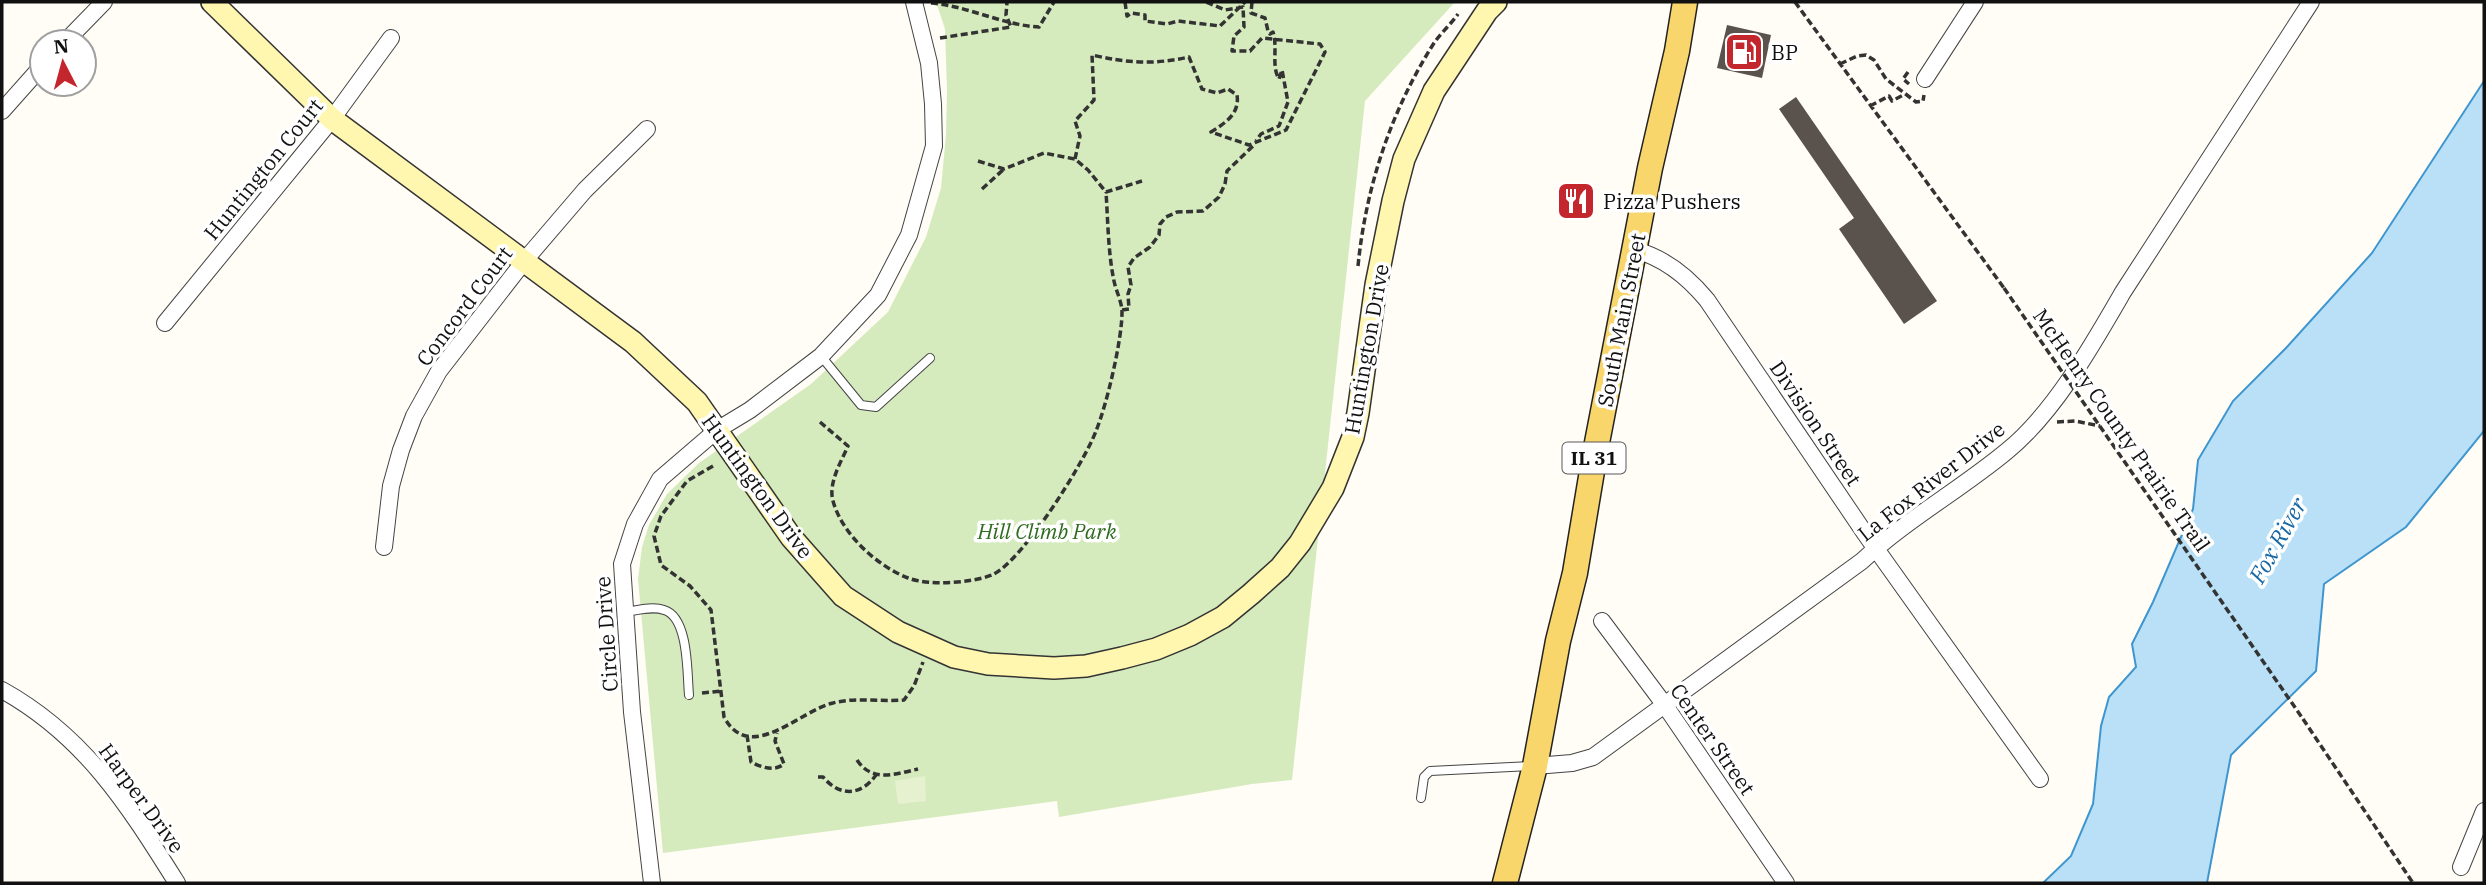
<svg xmlns="http://www.w3.org/2000/svg" width="2486" height="885" font-family="'IBM Plex Serif',serif">
<style>
.green{fill:#d5ebbd}
.pitch{fill:#e6f2cf}
.water{fill:#b9e0f7;stroke:#3f96cf;stroke-width:2}
.building{fill:#5a524d}
.lines{fill:none;stroke-linecap:round;stroke-linejoin:round}
.lane-casing{stroke:#444;stroke-width:10}
.street-casing{stroke:#444;stroke-width:18}
.secondary-casing{stroke:#333;stroke-width:24}
.primary-casing{stroke:#222;stroke-width:27}
.path{stroke:#333;stroke-width:3.5;stroke-dasharray:7 3.5;stroke-linecap:butt}
.lane{stroke:#fff;stroke-width:8}
.street{stroke:#fff;stroke-width:16}
.secondary{stroke:#fff6b0;stroke-width:21}
.primary{stroke:#f9d66b;stroke-width:24}
.path-bridge{stroke:#333;stroke-width:3.5;stroke-dasharray:7 3.5;stroke-linecap:butt}
.labels{text-anchor:middle;dominant-baseline:central;stroke-width:7;stroke-linejoin:round;paint-order:stroke}
.shield{fill:#fff;stroke:#585858;stroke-width:2}
.shield-label{font-size:19px;font-weight:bold;fill:#111}
.poi-label{font-size:21px;fill:#111;stroke:#fff;text-anchor:start}
.street-label{font-size:21px;fill:#111;stroke:#fff}
.park-label{font-size:21px;font-style:italic;fill:#2f6b1f;stroke:#fff}
.water-label{font-size:23px;font-style:italic;fill:#1768a6;stroke:#fff}
</style>
<rect width="100%" height="100%" fill="#fffdf5"/>
<path class="green" d="M936 2H1455L1365 101 1292 780 1252 784 1059 817 1057 801 663 853 638 579 642 547 649 525 667 494 699 463 811 384 888 312 926 237 941 188 946 135 947 91 945 29Z"/>
<path class="pitch" d="M925 776 926 801 898 804 895 781Z"/>
<path class="water" d="M2484 81V431L2406 527 2324 584 2316 671 2231 755 2207 883H2043L2071 856 2093 804 2101 726 2109 697 2136 667 2132 644 2153 602 2193 509 2198 460 2233 401 2286 348 2372 253Z"/>
<path class="building" d="M1727 25 1771 35 1762 78 1717 68Z
M1796 97 1937 301 1904 324 1839 229 1854 218 1779 109Z"/>
<g class="lines">
<defs>
<path id="lane" d="M821 356 861 405 876 407 930 358
M626 612C638 610 653 606 664 610 689 617 687 674 689 695
M1421 798 1424 777 1430 771 1531 766"/>
<path id="street" d="M65 42 104 2
M1925 79 1975 2
M2 111 42 66
M1635 250C1665 258 1688 277 1707 300L1864 532 2040 779
M165 323 332 119 391 38
M384 547 391 486 401 450 414 416 439 371 525 260 585 190 647 129
M1602 621 1664 704 1786 883
M2 690C85 736 128 805 177 883
M1535 766 1572 763 1593 757 1862 561C1907 519 1960 490 2007 451 2054 413 2093 344 2123 292L2311 2
M2461 867 2484 811
M652 883 632 712 622 564 635 524 660 479 717 430 750 410 821 356 878 295 909 235 934 146 933 104 929 63 914 2"/>
<path id="secondary" d="M212 2 332 119 633 342 697 402 791 537 843 596 898 632 954 657 988 664 1054 668 1086 666 1122 658 1156 649 1190 635 1223 617 1251 594 1280 568 1300 543 1333 488 1353 437 1358 413 1376 285 1393 201 1404 159 1434 91 1487 11 1496 2"/>
<path id="primary" d="M1505 883 1535 766 1558 641 1575 573 1595 453 1650 168 1677 51 1685 2"/>
</defs>
<use href="#lane" class="lane-casing"/>
<use href="#street" class="street-casing"/>
<use href="#secondary" class="secondary-casing"/>
<use href="#primary" class="primary-casing"/>
<path class="path" d="M1125 2 1127 16 1131 13 1145 15V21L1167 24 1178 21 1220 26 1245 2
M1252 2 1251 13 1265 18 1268 31 1270 34 1273 32C1278 47 1271 66 1279 79L1282 70 1288 102 1279 126 1261 134 1256 141
M1795 2 2004 288
M931 3C968 6 1002 25 1039 27L1054 2
M940 38 1011 27 1006 15 1007 2
M1840 64 1857 56 1866 55 1874 60 1886 79 1916 102 1923 101 1924 95
M1908 72 1903 79 1909 84
M1870 106 1889 96 1892 101 1905 94
M1075 159 1080 136 1075 121 1094 100 1092 55C1127 63 1153 65 1189 57L1202 89 1217 93 1228 89 1237 95C1240 114 1225 123 1211 132L1249 145 1286 130 1325 52 1320 44 1262 38 1250 51H1232L1234 36 1244 27 1243 7 1225 10 1206 2
M978 161 1004 169 1044 153 1075 159 1088 170 1106 192 1142 181
M982 189 1004 169
M1358 266C1366 186 1391 111 1434 43 1441 33 1451 24 1458 14
M1122 310 1129 309 1128 294 1131 285 1128 267 1134 258 1150 247 1159 235 1160 224 1166 217 1177 212 1203 211 1219 197 1225 184 1227 171 1255 144
M820 422 848 446C841 462 828 483 833 501 842 534 877 566 908 578 929 586 971 583 992 575 1022 562 1084 463 1096 431 1107 404 1122 340 1122 312 1122 302 1116 291 1114 281 1108 252 1108 222 1106 192
M2057 422 2075 421 2100 426
M713 466 687 481 661 516 654 536 661 565 690 586 711 610 724 717C750 765 799 711 833 703 856 697 880 702 904 700L914 686 923 662
M702 693 721 691
M2303 719 2413 883
M747 735 751 762C761 767 774 772 784 764L775 741 777 733
M857 760C872 783 896 774 918 769
M818 777H823C840 797 861 796 876 775"/>
<use href="#lane" class="lane"/>
<use href="#street" class="street"/>
<use href="#secondary" class="secondary"/>
<use href="#primary" class="primary"/>
<path class="path-bridge" d="M2004 288 2303 719"/>
</g>
<defs>
<symbol id="fuel-square" viewBox="-11 -11 22 22"><rect x="-9" y="-9" width="18" height="18" rx="4" fill="#c4262e" stroke="#fff"/><path d="M-5.5-6h7V0h2V4h1.3V-2.5L3-4.5l.8-.8L6-3V5H2.5V1h-1V6h-7ZM-4.2-4.7v3.2H.2V-4.7Z" fill="#fff"/></symbol>
<symbol id="restaurant-square" viewBox="-11 -11 22 22"><rect x="-9" y="-9" width="18" height="18" rx="4" fill="#c4262e" stroke="#fff"/><path d="M-5-6h1v4h1v-4h1v4h1v-4h1v5L-1.5 .5V6h-2V.5L-5-1ZM5-6V6H3V1.5H1.5Q1.5-4 5-6Z" fill="#fff"/></symbol>
</defs>
<g fill-rule="evenodd">
<use href="#fuel-square" x="1722" y="30" width="44" height="44"/>
<use href="#restaurant-square" x="1554" y="179" width="44" height="44"/>
</g>
<g class="labels">
<rect class="shield" x="1562.5" y="442.5" width="63" height="31" rx="5"/>
<g class="shield-label">
<text x="1594" y="458">IL 31</text>
</g>
<g class="poi-label">
<text x="1771" y="52">BP</text>
<text x="1603" y="201">Pizza Pushers</text>
</g>
<g class="street-label">
<text transform="translate(263 169) rotate(-51)">Huntington Court</text>
<text transform="translate(464 306) rotate(-53)">Concord Court</text>
<text transform="translate(1621 320) rotate(-79)">South Main Street</text>
<text transform="translate(1366 349) rotate(-80)">Huntington Drive</text>
<text transform="translate(1816 423) rotate(56)">Division Street</text>
<text transform="translate(2122 430) rotate(55)">McHenry County Prairie Trail</text>
<text transform="translate(1931 481) rotate(-38)">La Fox River Drive</text>
<text transform="translate(758 486) rotate(54)">Huntington Drive</text>
<text transform="translate(606 634) rotate(-94)">Circle Drive</text>
<text transform="translate(1713 739) rotate(55)">Center Street</text>
<text transform="translate(142 798) rotate(54)">Harper Drive</text>
</g>
<g class="park-label">
<text x="1047" y="531">Hill Climb Park</text>
</g>
<g class="water-label">
<text transform="translate(2277 540) rotate(-61)">Fox River</text>
</g>
</g>
<rect width="2486" height="885" fill="none" stroke="#111111" stroke-width="7"/>
<g transform="translate(63 63) rotate(354)"><circle r="33" fill="#ffffff" stroke="#a0a0a0" stroke-width="2"/>
<path d="M0-5L12 26L0 18L-12 26Z" fill="#c4262e"/>
<text y="-10" font-size="19" font-weight="bold" text-anchor="middle" fill="#111111">N</text>
</g>
</svg>
